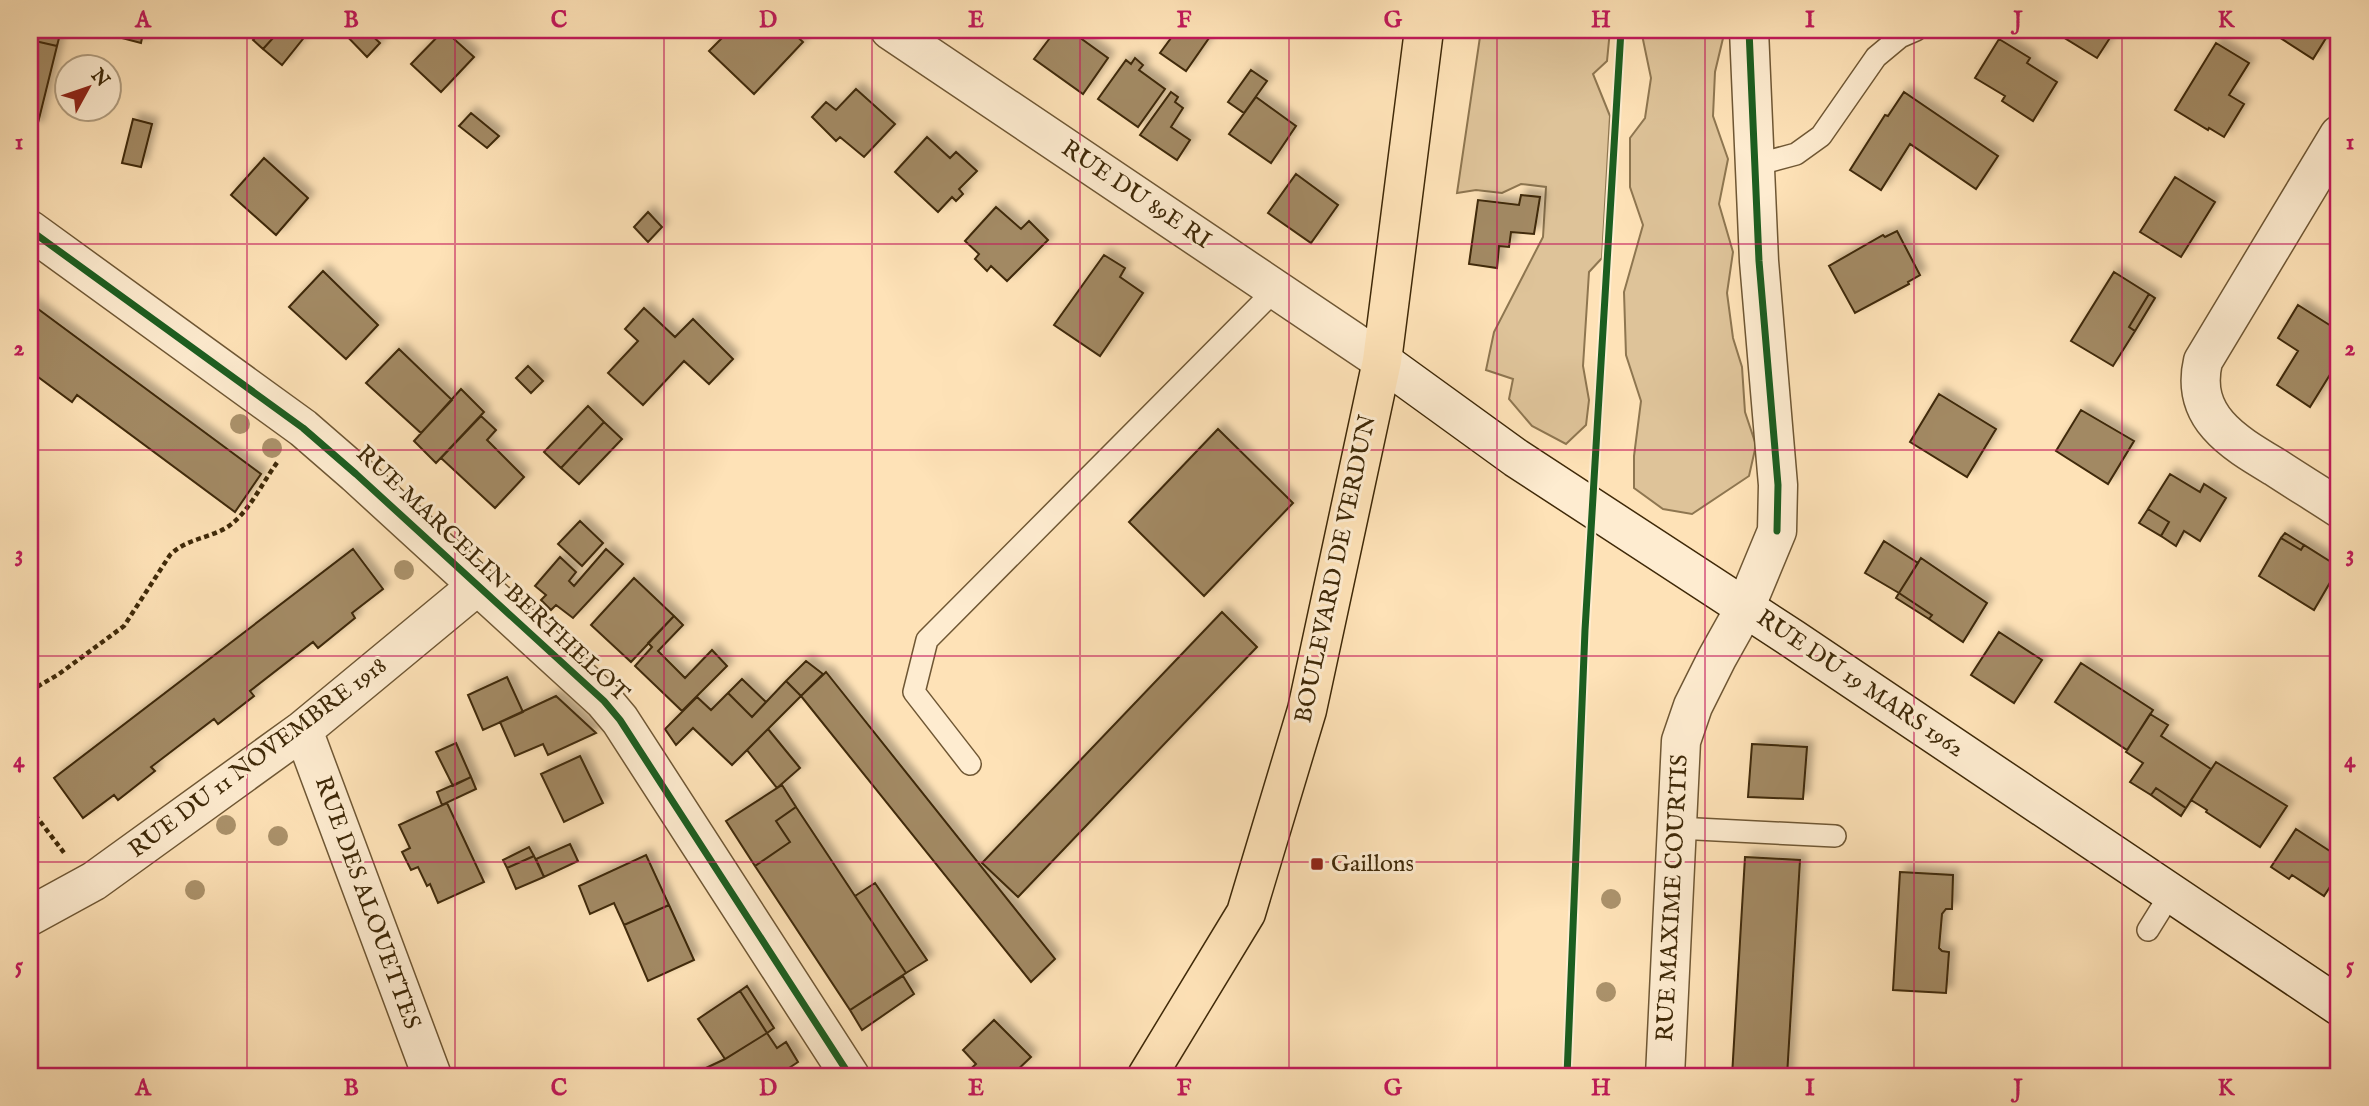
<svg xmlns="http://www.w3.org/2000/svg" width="2369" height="1106" font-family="'IM FELL English',serif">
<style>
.green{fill:#dec399;stroke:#8e7650;stroke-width:2}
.building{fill:#a28963;stroke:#3f2908;stroke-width:2;filter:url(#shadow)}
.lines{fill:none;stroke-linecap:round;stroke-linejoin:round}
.service-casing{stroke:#6f5734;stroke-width:24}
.minor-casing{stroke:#6f5734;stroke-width:41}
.tertiary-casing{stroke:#6f5734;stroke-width:41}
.secondary-casing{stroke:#3f2908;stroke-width:41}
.primary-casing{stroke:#3f2908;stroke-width:41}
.path{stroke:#3f2908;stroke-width:4.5;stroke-dasharray:5 3.5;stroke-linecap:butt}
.service{stroke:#feecd0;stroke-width:21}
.minor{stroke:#feecd0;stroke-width:38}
.tertiary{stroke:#feecd0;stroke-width:38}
.secondary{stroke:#feecd0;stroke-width:38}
.primary{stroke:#fee2b7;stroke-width:38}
.cycleway-casing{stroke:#feecd0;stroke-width:11}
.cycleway{stroke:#1b5e20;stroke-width:7}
.tree{fill:#ab926b}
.grid{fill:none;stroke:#c2185b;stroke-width:2;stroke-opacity:0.55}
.poi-dot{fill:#8f2418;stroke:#feecd0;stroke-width:2.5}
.labels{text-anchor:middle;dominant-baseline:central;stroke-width:6;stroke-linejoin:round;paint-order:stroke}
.street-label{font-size:24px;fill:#3f2908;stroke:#feecd0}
.poi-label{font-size:24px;fill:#3f2908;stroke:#feecd0;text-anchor:start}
.neatline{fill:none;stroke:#c2185b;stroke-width:2.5}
.grid-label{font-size:23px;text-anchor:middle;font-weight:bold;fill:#c2185b}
</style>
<defs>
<filter id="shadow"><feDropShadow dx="6" dy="-6" stdDeviation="3.5" flood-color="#0004"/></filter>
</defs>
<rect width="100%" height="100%" fill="#fee2b7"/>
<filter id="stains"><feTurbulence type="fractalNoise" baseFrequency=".00286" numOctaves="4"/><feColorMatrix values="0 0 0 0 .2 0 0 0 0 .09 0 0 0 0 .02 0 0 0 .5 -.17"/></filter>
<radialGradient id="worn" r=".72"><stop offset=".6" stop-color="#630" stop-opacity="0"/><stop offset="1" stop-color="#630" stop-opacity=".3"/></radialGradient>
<path class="green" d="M1481 30H1610L1607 61 1593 74 1610 116 1602 258 1589 272 1583 366 1589 400 1586 425 1566 444 1532 426 1509 399 1513 379 1486 370 1494 332 1543 237 1546 187 1521 184 1502 193 1476 190 1457 193Z
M1641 30H1722L1724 34 1715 72 1713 116 1728 159 1719 204 1733 252 1727 293 1733 338 1742 367 1745 412 1756 445 1749 476 1692 514 1663 509 1634 488V456L1641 401 1626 355 1624 292 1643 225 1630 187V138L1645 118 1651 78Z"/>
<path class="building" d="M30 30H38L30 62Z
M38 30H61L57 46 35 41Z
M99 30H154L153 35 143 33 141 43 99 32Z
M262 30 273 38 263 49 253 40Z
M264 30H310L282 65 263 49 273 38Z
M341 30H366L380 43 367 57Z
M444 30 474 57 441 92 411 64Z
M730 30H790L803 42 754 94 709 51Z
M1056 30H1084L1079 37 1108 58 1083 94 1034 59Z
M1177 30H1197L1209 38 1186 71 1160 53Z
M2066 30H2115L2097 58 2063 37Z
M2268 30H2331L2313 59Z
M1999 39 2030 58 2027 63 2057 82 2033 121 2002 101 2005 96 1975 78Z
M35 41 57 46 37 127 30 126V62Z
M2216 43 2249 63 2229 95 2244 104 2224 137 2209 128 2208 130 2175 110Z
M1135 58 1143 65 1139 70 1165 89 1138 127 1098 99 1126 60 1131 64Z
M1251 70 1267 81 1244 113 1228 102Z
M856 89 895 124 864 157 840 137 836 141 812 117 826 102 836 110Z
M1171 92 1178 97 1175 102 1183 108 1171 127 1190 140 1177 160 1140 135Z
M1904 92 1998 156 1976 189 1910 144 1881 190 1850 170 1885 115 1888 116Z
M1256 97 1296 126 1271 163 1229 134Z
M471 113 499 136 487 148 459 126Z
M133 119 152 124 141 167 122 163Z
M927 137 950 158 956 152 977 171 959 189 963 194 956 201 952 197 938 212 895 172Z
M264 158 308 198 276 235 231 195Z
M1296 174 1338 205 1311 243 1268 213Z
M2175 177 2215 202 2181 257 2140 232Z
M1521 195 1540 197 1534 234 1511 232 1509 247 1499 246 1497 268 1469 264 1478 200 1519 205Z
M996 207 1021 229 1029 221 1048 240 1007 281 991 266 987 271 975 259 979 254 965 241Z
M648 212 662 227 648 242 634 227Z
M1897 231 1920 275 1908 282 1909 284 1855 313 1829 266 1883 235 1885 237Z
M1104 255 1125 268 1120 277 1143 293 1100 356 1054 325Z
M323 271 378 325 346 359 289 307Z
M2114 272 2149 294 2129 327 2135 331 2113 366 2071 341Z
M2149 294 2155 298 2135 331 2129 327Z
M30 303 261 474 235 512 77 395 72 402 30 371Z
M2298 305 2339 331V360L2310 407 2277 385 2298 351 2278 338Z
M644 308 675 337 693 319 733 359 709 384 684 361 643 405 608 373 638 341 625 329Z
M399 349 452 400 421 433 366 383Z
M528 366 543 381 531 393 516 378Z
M461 389 484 412 436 463 414 441Z
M1939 394 1996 429 1967 477 1910 442Z
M588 406 604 422 561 468 544 452Z
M2081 410 2134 441 2108 484 2056 451Z
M481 416 496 430 487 440 524 477 495 508 441 458Z
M604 422 622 439 579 484 561 468Z
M1218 429 1293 503 1204 596 1129 522Z
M2170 474 2200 492 2204 484 2226 498 2200 541 2184 531 2176 546 2161 536 2169 522 2148 509Z
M2148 509 2169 522 2161 536 2139 523Z
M580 521 603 543 582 566 558 544Z
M2285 533 2304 545 2301 550 2281 538Z
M2281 538 2301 550 2304 545 2339 567 2314 610 2259 576Z
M1884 541 1918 563 1899 593 1865 573Z
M353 549 383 589 352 613 355 618 318 648 313 642 250 691 254 696 218 724 214 719 151 767 155 771 118 800 114 795 83 818 54 778Z
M606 549 623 564 573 618 556 605 551 610 541 600 546 595 535 586 560 557 576 572 569 581 574 586Z
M1921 558 1987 603 1963 642 1929 619 1932 615 1899 593Z
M634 578 674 616 631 662 591 625Z
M1899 593 1932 615 1929 619 1896 598Z
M1222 612 1257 647 1018 897 982 863Z
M674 616 683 625 658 651 685 678 712 650 727 666 682 711 635 666 652 647 648 643Z
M1999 632 2042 660 2014 703 1971 675Z
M806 661 823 674 801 696 786 681Z
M2081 663 2153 710 2127 750 2055 702Z
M826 672 1055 959 1031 982 801 696Z
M507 677 523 712 483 730 468 695Z
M742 679 766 702 752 717 728 693Z
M786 681 801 696 732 765 693 728 676 745 665 729 697 697 711 710 728 693 752 717Z
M556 696 596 733 548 755 543 744 515 756 500 722Z
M2150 714 2168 725 2161 736 2211 769 2186 808 2156 788 2151 795 2130 782 2143 763 2126 752Z
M768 729 800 768 777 788 747 750Z
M456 743 471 777 453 786 436 752Z
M1752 744 1807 747 1803 799 1748 797Z
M580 756 603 803 564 822 541 774Z
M2216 762 2287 806 2260 847 2206 812 2207 810 2191 800Z
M471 777 476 789 442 805 437 792Z
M782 785 796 807 776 821 790 842 755 866 726 821Z
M2156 788 2186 808 2181 816 2151 795Z
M447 803 484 882 438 903 430 884 427 886 418 867 411 870 402 852 410 848 399 825Z
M796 807 906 973 850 1010 755 866 790 842 776 821Z
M2296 829 2339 857V873L2324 896 2292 875 2289 879 2271 867Z
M570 844 578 861 544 877 536 859Z
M529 847 534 856 507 868 503 860Z
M646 855 669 905 624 925 614 903 590 914 579 886Z
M534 856 544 877 516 889 507 868Z
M1745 857 1800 860 1787 1076H1732Z
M1900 872 1953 875 1952 909H1946L1942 914 1939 948 1942 951 1949 952 1946 993 1893 990Z
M875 883 927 960 906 973 855 896Z
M669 905 694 960 648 981 624 925Z
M903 976 914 994 862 1030 850 1010Z
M747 986 774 1028 767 1033 740 991Z
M740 991 767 1033 725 1059 698 1019Z
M994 1020 1031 1057 1011 1076 1007 1072 1003 1076H963L976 1064 963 1050Z
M767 1033 777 1048 786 1042 798 1062 777 1076H689L725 1059Z"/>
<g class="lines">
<defs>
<path id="service" d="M1755 165 1796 154 1821 136 1876 57 1900 37 1916 30
M970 764 914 692 927 640 1276 289
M1677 828 1835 836
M2148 930 2171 893"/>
<path id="minor" d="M2339 135 2203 361C2190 417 2233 442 2275 467 2296 481 2318 494 2339 508
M30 230 303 428 356 474 604 701 620 720 850 1076
M303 730 432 1076
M30 916 94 881 303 730 477 586"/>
<path id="tertiary" d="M890 30 1382 361
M1665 1076 1681 741 1693 706 1717 658 1745 608 1777 531 1778 485 1759 261 1749 30"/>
<path id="secondary" d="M1382 361 1516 458 1793 639 2339 1006"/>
<path id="primary" d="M1147 1076 1246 913 1307 710 1382 361 1424 30"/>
</defs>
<use href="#service" class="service-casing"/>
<use href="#minor" class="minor-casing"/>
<use href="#tertiary" class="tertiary-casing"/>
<use href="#secondary" class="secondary-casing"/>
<use href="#primary" class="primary-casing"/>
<path class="path" d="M30 691 59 674 124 626 170 555C187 538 209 539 229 526 250 511 263 481 279 460
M30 808 65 854"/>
<use href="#service" class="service"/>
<use href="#minor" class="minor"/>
<use href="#tertiary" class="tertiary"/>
<use href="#secondary" class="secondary"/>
<use href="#primary" class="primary"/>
<defs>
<path id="cycleway" d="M1749 30 1759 261 1778 485 1777 531
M30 230 303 428 356 474 604 701 620 720 850 1076
M1567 1076 1585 630 1621 30"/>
</defs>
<use href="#cycleway" class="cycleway-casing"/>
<use href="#cycleway" class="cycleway"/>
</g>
<g class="tree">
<circle cx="240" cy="424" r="10"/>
<circle cx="272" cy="448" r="10"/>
<circle cx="404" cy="570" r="10"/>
<circle cx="226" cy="825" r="10"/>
<circle cx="278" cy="836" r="10"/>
<circle cx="195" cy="890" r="10"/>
<circle cx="1611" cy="899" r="10"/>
<circle cx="1606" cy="992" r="10"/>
</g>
<path class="grid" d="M247 30V1076M455 30V1076M664 30V1076M872 30V1076M1080 30V1076M1289 30V1076M1497 30V1076M1705 30V1076M1914 30V1076M2122 30V1076M30 244H2339M30 450H2339M30 656H2339M30 862H2339"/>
<rect class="poi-dot" x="1310" y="857" width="14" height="14" rx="3.5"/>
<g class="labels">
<g class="street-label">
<text transform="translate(1136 195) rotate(34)">RUE DU 89E RI</text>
<text transform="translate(1336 569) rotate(-78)">BOULEVARD DE VERDUN</text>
<text transform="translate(492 574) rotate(43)">RUE MARCELIN BERTHELOT</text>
<text transform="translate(1860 684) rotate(34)">RUE DU 19 MARS 1962</text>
<text transform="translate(258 758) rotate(-37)">RUE DU 11 NOVEMBRE 1918</text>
<text transform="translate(1673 898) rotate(-87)">RUE MAXIME COURTIS</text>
<text transform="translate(367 903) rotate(70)">RUE DES ALOUETTES</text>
</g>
<g class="poi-label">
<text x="1331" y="864">Gaillons</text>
</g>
</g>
<rect width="2369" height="1106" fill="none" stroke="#fee2b7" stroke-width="77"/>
<g transform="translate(88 88) rotate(50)"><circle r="33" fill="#feecd0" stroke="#b29e80" stroke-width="2"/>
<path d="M0-5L12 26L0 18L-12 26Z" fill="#8f2418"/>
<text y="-10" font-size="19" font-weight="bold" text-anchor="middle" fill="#3f2908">N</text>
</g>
<rect x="38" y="38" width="2292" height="1030" class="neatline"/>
<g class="grid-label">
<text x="143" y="27">A</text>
<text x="351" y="27">B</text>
<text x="559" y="27">C</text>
<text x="768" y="27">D</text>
<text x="976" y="27">E</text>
<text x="1184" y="27">F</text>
<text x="1393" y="27">G</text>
<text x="1601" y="27">H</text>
<text x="1810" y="27">I</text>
<text x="2018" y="27">J</text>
<text x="2226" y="27">K</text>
<text x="19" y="149">1</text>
<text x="2350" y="149">1</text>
<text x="19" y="355">2</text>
<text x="2350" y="355">2</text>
<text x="19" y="561">3</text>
<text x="2350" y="561">3</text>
<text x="19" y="767">4</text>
<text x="2350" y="767">4</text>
<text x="19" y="973">5</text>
<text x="2350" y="973">5</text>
<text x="143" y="1095">A</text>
<text x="351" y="1095">B</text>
<text x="559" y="1095">C</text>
<text x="768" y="1095">D</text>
<text x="976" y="1095">E</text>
<text x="1184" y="1095">F</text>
<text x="1393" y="1095">G</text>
<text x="1601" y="1095">H</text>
<text x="1810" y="1095">I</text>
<text x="2018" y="1095">J</text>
<text x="2226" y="1095">K</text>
</g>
<rect width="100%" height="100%" filter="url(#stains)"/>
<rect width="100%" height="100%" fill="url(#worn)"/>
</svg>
